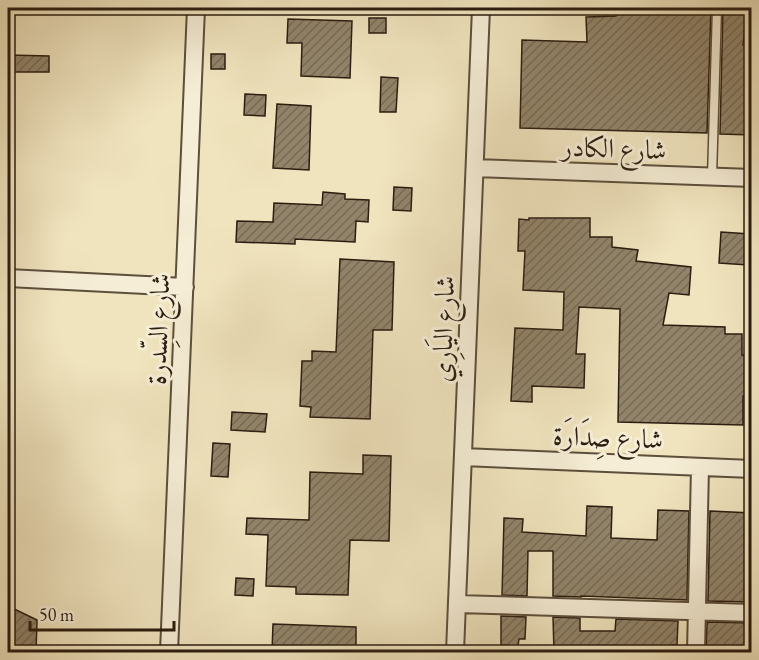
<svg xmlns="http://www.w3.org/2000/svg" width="759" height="660" font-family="'EB Garamond',Amiri,serif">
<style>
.building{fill:url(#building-hatch);stroke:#2b1d10;stroke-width:1.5}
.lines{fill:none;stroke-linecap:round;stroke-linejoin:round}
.lane-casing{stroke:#5c4f3c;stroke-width:11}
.street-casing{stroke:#5c4f3c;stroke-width:20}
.lane{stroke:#f5edd5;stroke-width:8}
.street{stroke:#f5edd5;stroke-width:16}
.labels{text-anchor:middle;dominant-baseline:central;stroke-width:6;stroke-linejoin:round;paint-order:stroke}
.street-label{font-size:27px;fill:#2b1d10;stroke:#f5edd5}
</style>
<defs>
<pattern id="building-hatch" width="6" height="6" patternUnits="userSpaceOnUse" patternTransform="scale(1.5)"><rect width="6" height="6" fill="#91846a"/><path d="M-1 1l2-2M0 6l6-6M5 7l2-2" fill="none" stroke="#776b56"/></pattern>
</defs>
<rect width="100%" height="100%" fill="#f0e4be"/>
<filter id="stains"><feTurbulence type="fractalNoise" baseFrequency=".00333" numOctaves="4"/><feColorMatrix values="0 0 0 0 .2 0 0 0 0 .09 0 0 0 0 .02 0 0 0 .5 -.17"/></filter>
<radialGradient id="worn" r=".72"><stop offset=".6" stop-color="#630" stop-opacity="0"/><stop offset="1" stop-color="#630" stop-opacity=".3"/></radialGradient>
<path class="building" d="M616 8H711L707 133 520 128 522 40 587 42 586 17 616 16Z
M723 8H747L743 45 750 46 752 135 720 134Z
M369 18H386V33H369Z
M288 19 352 21 350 78 301 76 302 43H287Z
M211 54H225V69H211Z
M8 55 49 56V72H8Z
M381 77 398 78 396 112H380Z
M245 94 266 95 265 116 244 115Z
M277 104 311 106 309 170 273 168Z
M394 187 412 188 411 211 393 210Z
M323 192 345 194V199L369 200 368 222 356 221 355 242 295 239V244L236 242 237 221 273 222 274 203 322 205Z
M529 218H590V237H612V247L638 250 636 261 691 267 689 295 669 293 663 325 725 327V334H742V355H752V396H743V425L618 422 620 309 579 307 576 354H585L584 388 532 386V402L511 401 515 328 563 330 564 292 523 290 525 251H518L519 219 529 220Z
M721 232 750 234 748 265 719 263Z
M340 259 394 262 392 330H373L370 419 310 417 311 407 300 406 302 361H312V351L336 352Z
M232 412 267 414 265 432 231 430Z
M213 443 230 444 228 477 211 476Z
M363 455 391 456 389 541 350 540 348 595 296 594V587L266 586 268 535 246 534 247 518 309 520 310 472 363 474Z
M587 506 612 507 611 538 657 540 658 510 689 511 687 600 581 596V597L553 596V551H528L527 596 502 595 504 518 523 519 522 532 586 536Z
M710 511 752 513V602L708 601Z
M236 578 254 579 253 596 235 595Z
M8 606 37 620 36 652H8Z
M501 616 526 617 525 639H519L518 646 501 645Z
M553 617 580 618V631H615L616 619 678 621 677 645H673V652H554Z
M707 622 752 623V652H706Z
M273 624 356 627V652H272Z"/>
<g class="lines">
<defs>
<path id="lane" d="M712 177 717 8"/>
<path id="street" d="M475 168 752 178
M8 278 185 287
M463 457 752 469
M457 604 752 613
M169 652 196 8
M455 652 481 8
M696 652 700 467"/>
</defs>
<use href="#lane" class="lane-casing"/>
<use href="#street" class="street-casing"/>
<use href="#lane" class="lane"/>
<use href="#street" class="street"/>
</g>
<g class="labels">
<g class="street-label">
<text transform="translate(614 148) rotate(2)">شارع الكادر</text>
<text transform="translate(158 329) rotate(-88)">شارع السِّدرة</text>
<text transform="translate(443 329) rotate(-88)">شارع اليَارِي</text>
<text transform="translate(608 437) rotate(2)">شارع صِدَارَة</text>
</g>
</g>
<rect width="759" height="660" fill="none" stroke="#f0e4be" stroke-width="30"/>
<rect x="9" y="9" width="741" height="642" fill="none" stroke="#2b1d10" stroke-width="3"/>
<rect x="15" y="15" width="729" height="630" fill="none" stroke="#2b1d10" stroke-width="1.5"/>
<path d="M30 621v9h144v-9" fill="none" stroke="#2b1d10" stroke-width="3"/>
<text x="39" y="621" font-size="18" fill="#2b1d10" stroke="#f5edd5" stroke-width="4.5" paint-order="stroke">50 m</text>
<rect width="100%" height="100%" filter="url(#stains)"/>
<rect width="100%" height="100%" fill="url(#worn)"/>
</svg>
